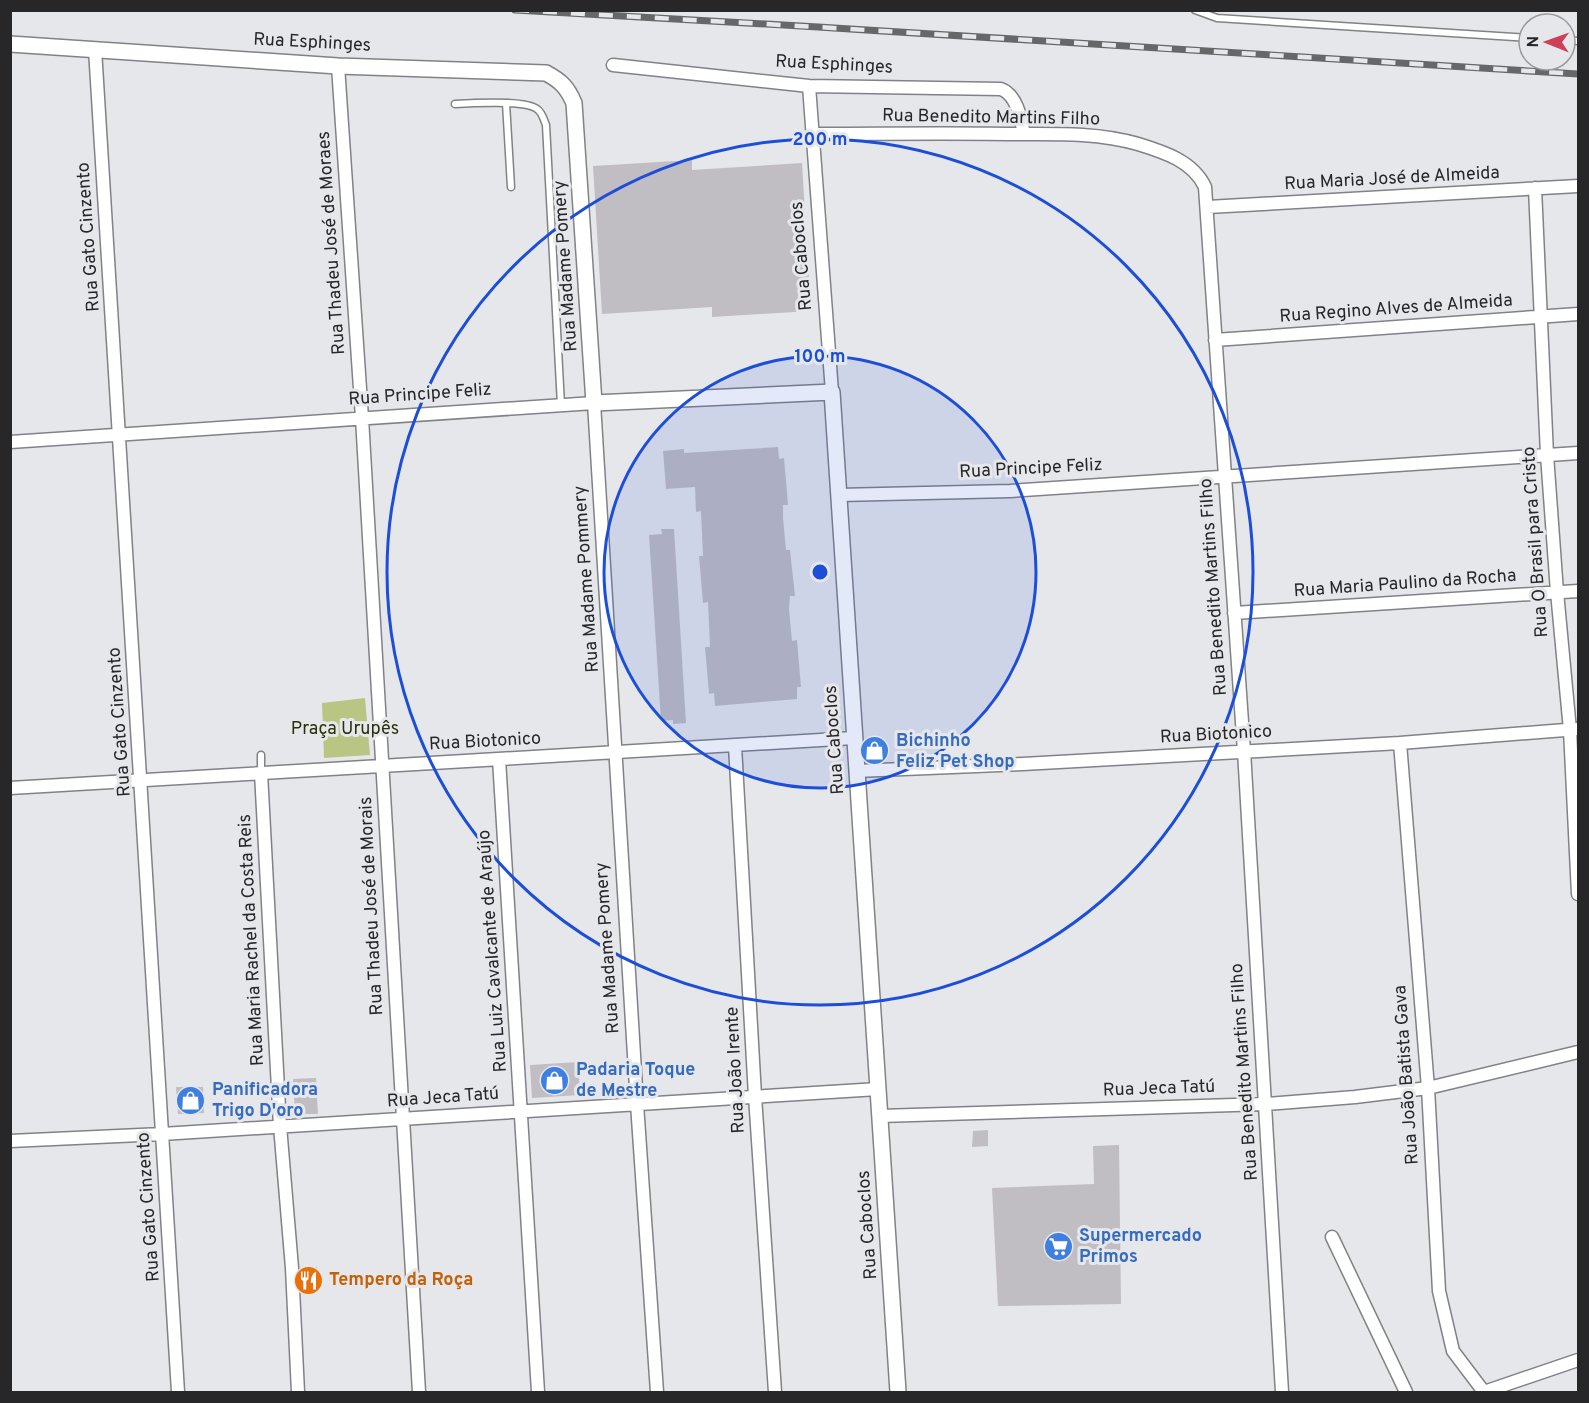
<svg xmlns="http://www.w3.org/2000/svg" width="1589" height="1403" font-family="Overpass,sans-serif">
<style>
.green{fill:#b9c582}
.building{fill:#c0bec2}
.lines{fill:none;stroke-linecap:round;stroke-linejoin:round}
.service-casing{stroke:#818285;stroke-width:9}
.minor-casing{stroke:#818285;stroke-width:15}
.tertiary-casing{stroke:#818285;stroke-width:18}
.service{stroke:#fff;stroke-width:6}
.minor{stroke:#fff;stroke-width:12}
.tertiary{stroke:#fff;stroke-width:15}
.rail-casing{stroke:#666769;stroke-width:7}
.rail{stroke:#e6e7eb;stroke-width:4.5;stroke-dasharray:14;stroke-linecap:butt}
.ring{fill:none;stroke:#1d4ed8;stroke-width:3}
.labels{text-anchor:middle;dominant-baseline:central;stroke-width:6;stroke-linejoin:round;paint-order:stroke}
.street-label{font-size:18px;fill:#272729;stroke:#e6e7eb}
.park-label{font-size:18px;fill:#2b3009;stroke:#e6e7eb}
.shop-label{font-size:18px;font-weight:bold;fill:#366cbe;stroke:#e6e7eb;text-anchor:start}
.food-label{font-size:18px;font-weight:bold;fill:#c56008;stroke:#e6e7eb;text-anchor:start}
.centre{fill:#1d4ed8;stroke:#e6e7eb;stroke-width:3}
.ring-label{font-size:18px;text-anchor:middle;font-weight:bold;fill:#1d4ed8;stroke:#e6e7eb;stroke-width:6;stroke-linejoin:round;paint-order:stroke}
</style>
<rect width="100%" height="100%" fill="#e6e7eb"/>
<path class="green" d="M365 698 370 755 324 758 322 703Z"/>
<path class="building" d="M692 160V170L802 163 811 311 712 317V307L602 314 593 166Z
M778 447 779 459 784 458 787 492 788 505H783V518L786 550H790L795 596H790L789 609 792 641 797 640 801 687H797V699L715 706 714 693 709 694 705 647H710L708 602 703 603 699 556H703L701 511 696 512 695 487 666 489 663 451 684 449V453Z
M661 529H674L686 723 673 724V720L661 721 649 535 662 534Z
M578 1062 580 1095 532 1098 530 1065Z
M316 1078 318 1114H295L293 1079Z
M176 1087H203L204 1113 178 1114Z
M988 1130V1146L972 1147 973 1131Z
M1119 1145 1121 1304 998 1306 992 1188 1094 1184 1093 1146Z
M317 1267 319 1290 301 1291 300 1269Z"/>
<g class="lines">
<defs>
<path id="service" d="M1195 10 1217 18 1529 38
M1565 40 1578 41
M506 103 511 187
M455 104C471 103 526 100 537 109 542 112 544 120 546 125L561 405
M261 755V773"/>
<path id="minor" d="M95 49 178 1392
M613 65 809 86 1001 89C1017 95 1021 119 1024 134
M338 66 362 418 419 1392
M809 86 832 392
M812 134C878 134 944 133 1010 134 1052 134 1097 132 1138 144 1164 152 1193 161 1205 187L1244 751 1282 1392
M1535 188 1547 455 1557 592 1570 730 1578 894
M1208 207 1578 186
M1215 340 1578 314
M10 442 594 403 637 1104 657 1392
M839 495 1010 491 1578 453
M1234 613 1578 591
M1400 743 1428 1088 1439 1291 1453 1351 1484 1392
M735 746 755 1096 775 1392
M499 759 538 1392
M856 771 1023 764 1400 743 1578 729
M261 773 280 1126 292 1268 298 1392
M10 788 854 738
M880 1116 1266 1104 1355 1097 1428 1088 1578 1052
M10 1141 162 1134 878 1089
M1332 1237 1406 1392
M1484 1392 1578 1360"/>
<path id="tertiary" d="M10 44 338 66 546 73C561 81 567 87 574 103L594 403 832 392 898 1392"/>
</defs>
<use href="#service" class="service-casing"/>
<use href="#minor" class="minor-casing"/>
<use href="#tertiary" class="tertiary-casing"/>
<use href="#service" class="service"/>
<use href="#minor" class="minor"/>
<use href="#tertiary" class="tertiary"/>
<defs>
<path id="rail" d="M515 10 818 27 1578 74"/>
</defs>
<use href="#rail" class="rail-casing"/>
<use href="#rail" class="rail"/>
</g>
<circle cx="820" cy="572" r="216" fill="#1d4ed8" fill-opacity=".12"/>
<g class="ring">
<circle cx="820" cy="572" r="216"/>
<circle cx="820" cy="572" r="433"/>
</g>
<defs>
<symbol id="shop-disc" viewBox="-11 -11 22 22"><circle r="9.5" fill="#3f7fe0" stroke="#e6e7eb"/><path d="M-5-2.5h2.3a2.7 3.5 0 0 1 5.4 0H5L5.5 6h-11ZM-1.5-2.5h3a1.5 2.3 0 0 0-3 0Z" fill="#fff"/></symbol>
<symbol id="supermarket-disc" viewBox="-11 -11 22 22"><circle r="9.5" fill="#3f7fe0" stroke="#e6e7eb"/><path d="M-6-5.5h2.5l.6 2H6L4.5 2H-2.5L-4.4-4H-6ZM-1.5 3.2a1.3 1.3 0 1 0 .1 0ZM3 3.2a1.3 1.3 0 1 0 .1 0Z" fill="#fff"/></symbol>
<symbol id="restaurant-disc" viewBox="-11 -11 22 22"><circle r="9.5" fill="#e8710a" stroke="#e6e7eb"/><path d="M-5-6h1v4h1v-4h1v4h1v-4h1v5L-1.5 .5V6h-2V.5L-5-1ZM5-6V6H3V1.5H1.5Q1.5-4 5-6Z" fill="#fff"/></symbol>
</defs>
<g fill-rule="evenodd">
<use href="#shop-disc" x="858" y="734" width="33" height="33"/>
<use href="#shop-disc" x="538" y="1064" width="33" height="33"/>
<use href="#shop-disc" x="174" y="1084" width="33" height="33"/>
<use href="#supermarket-disc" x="1042" y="1230" width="33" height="33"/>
<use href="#restaurant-disc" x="292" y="1264" width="33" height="33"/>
</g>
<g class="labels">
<g class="street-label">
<text transform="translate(312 43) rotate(3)">Rua Esphinges</text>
<text transform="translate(834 65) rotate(3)">Rua Esphinges</text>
<text transform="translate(991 118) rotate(1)">Rua Benedito Martins Filho</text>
<text transform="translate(1392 179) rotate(-3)">Rua Maria José de Almeida</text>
<text transform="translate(89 237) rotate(-94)">Rua Gato Cinzento</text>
<text transform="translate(332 243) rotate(-94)">Rua Thadeu José de Moraes</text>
<text transform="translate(802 256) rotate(-95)">Rua Caboclos</text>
<text transform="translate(566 266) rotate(-94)">Rua Madame Pomery</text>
<text transform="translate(1396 309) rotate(-4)">Rua Regino Alves de Almeida</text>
<text transform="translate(420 395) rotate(-4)">Rua Principe Feliz</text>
<text transform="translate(1031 469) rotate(-3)">Rua Principe Feliz</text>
<text transform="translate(1536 542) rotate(-94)">Rua O Brasil para Cristo</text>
<text transform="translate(587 579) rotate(-94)">Rua Madame Pommery</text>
<text transform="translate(1405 584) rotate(-4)">Rua Maria Paulino da Rocha</text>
<text transform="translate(1214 587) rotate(-94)">Rua Benedito Martins Filho</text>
<text transform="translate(120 722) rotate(-94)">Rua Gato Cinzento</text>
<text transform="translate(1216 735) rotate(-3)">Rua Biotonico</text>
<text transform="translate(835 740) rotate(-94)">Rua Caboclos</text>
<text transform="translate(485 742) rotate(-3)">Rua Biotonico</text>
<text transform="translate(372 906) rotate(-93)">Rua Thadeu José de Morais</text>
<text transform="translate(252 940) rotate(-93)">Rua Maria Rachel da Costa Reis</text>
<text transform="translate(608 948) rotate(-94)">Rua Madame Pomery</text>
<text transform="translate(493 951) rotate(-94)">Rua Luiz Cavalcante de Araújo</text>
<text transform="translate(736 1070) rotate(-93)">Rua João Irente</text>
<text transform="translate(1245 1072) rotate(-94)">Rua Benedito Martins Filho</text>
<text transform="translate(1407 1075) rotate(-94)">Rua João Batista Gava</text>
<text transform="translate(1159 1089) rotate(-2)">Rua Jeca Tatú</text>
<text transform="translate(443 1098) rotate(-4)">Rua Jeca Tatú</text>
<text transform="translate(149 1207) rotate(-94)">Rua Gato Cinzento</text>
<text transform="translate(868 1225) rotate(-94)">Rua Caboclos</text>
</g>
<g class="park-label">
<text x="345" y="729">Praça Urupês</text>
</g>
<g class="shop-label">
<text x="896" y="741">Bichinho<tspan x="896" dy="21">Feliz Pet Shop</tspan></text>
<text x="576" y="1070">Padaria Toque<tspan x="576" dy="21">de Mestre</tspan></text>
<text x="212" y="1090">Panificadora<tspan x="212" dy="21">Trigo D'oro</tspan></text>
<text x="1079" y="1236">Supermercado<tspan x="1079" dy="21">Primos</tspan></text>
</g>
<g class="food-label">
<text x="329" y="1280">Tempero da Roça</text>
</g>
</g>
<circle cx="820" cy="572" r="9" class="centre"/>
<g class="ring-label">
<text x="820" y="145">200 m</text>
<text x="820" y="362">100 m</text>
</g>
<rect width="1589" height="1403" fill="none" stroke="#272729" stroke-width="24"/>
<g transform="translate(1547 42) rotate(271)"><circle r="28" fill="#e6e7eb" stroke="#9a9a9d" stroke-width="1.5"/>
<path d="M0-4.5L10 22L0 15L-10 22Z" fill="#cf3f5a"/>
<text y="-9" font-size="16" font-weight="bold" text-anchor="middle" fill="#272729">N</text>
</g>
</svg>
